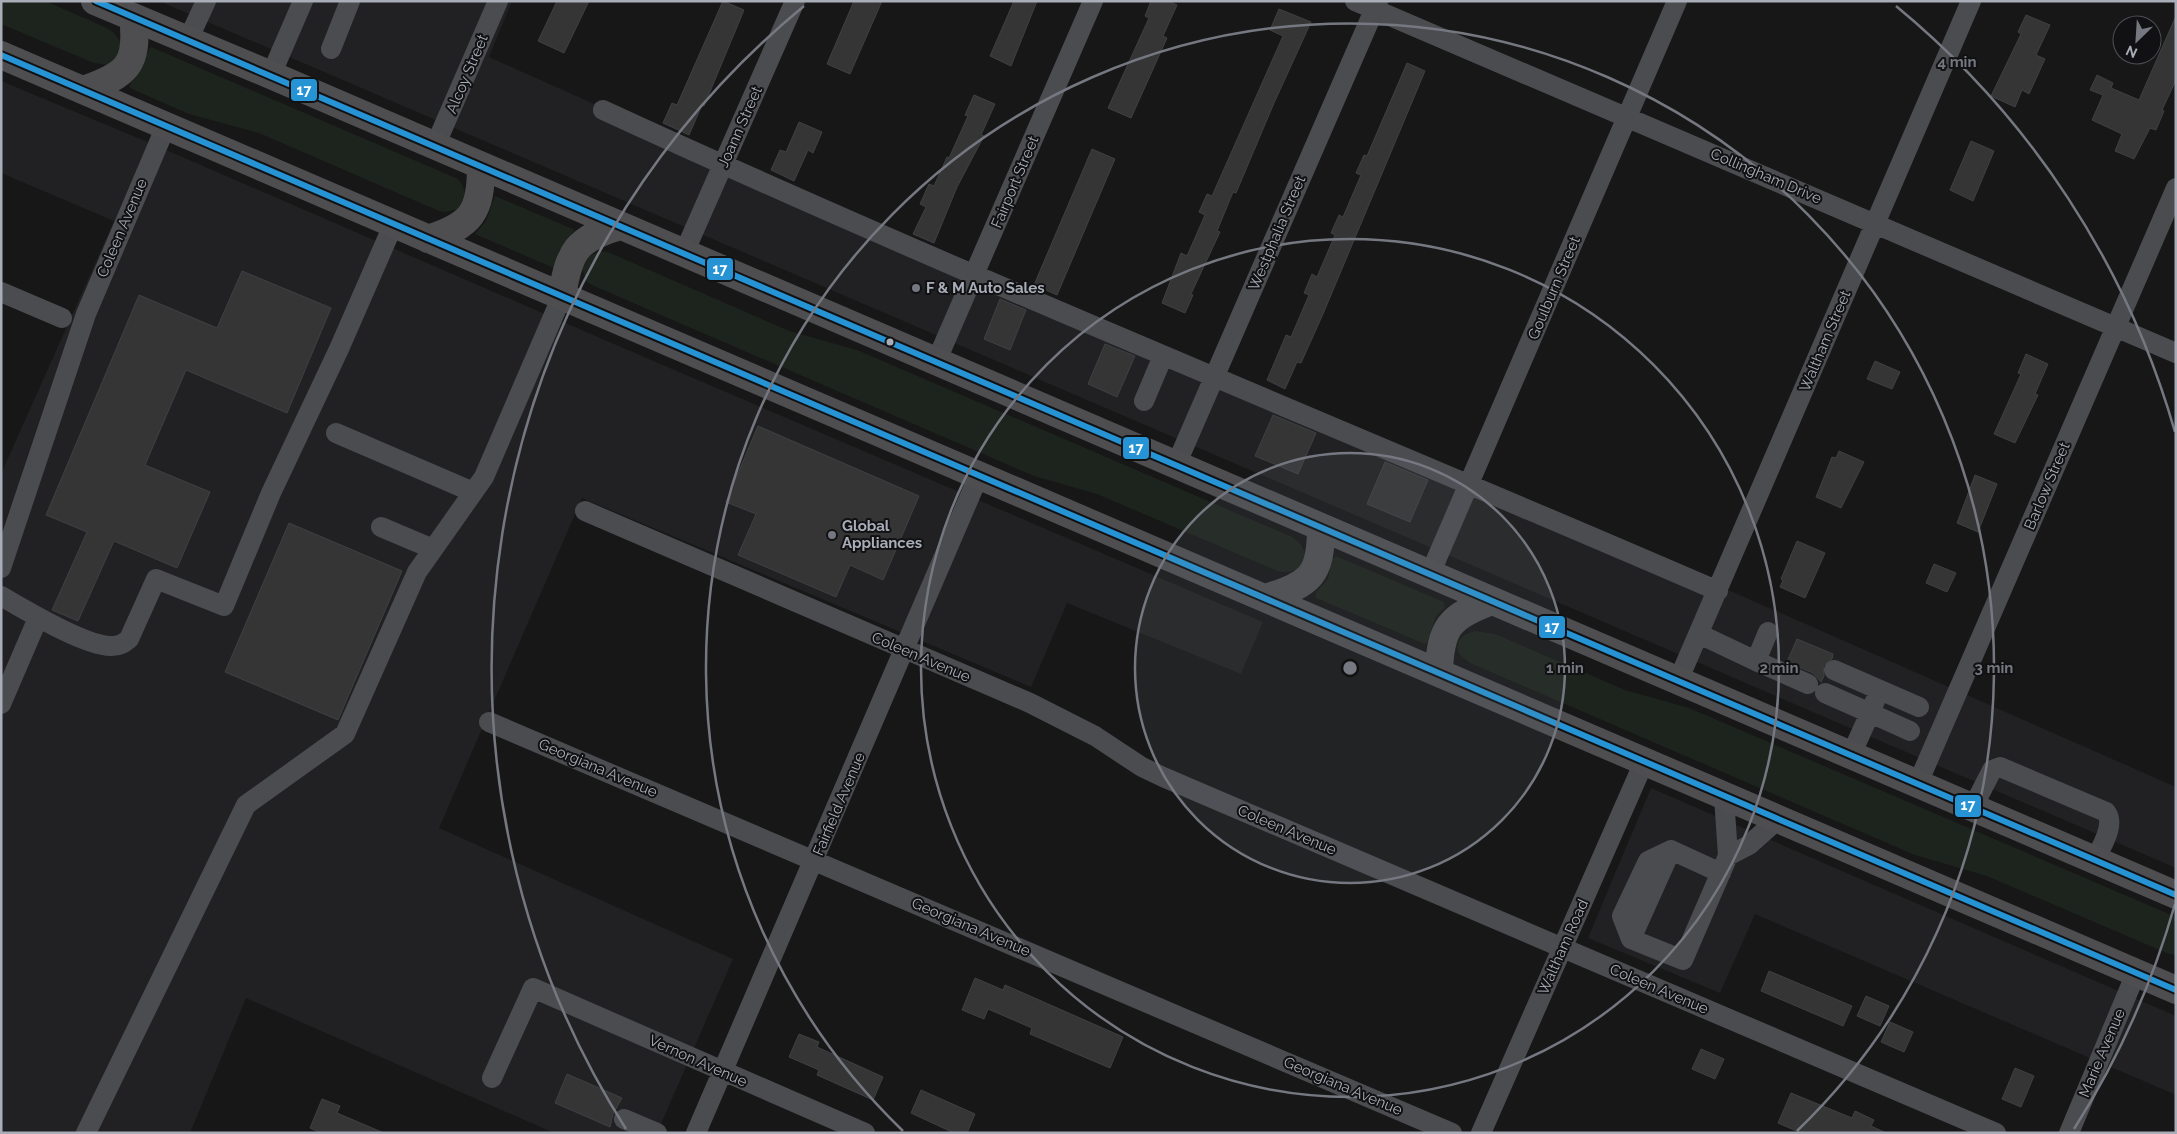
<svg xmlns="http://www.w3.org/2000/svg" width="2177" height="1134" font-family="Raleway,sans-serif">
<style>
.built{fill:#212123}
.green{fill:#1d241e}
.building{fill:#353536;stroke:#3f4043}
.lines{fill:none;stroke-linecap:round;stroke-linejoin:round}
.minor{stroke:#4b4c50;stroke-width:20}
.highway{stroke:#4e4e51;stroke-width:28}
.bus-1-casing{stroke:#111113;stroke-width:10}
.bus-1{stroke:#2693d4;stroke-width:6}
.ring{fill:none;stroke:#757880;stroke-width:2.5}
.poi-dot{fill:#757880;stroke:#111113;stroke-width:2}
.bus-dot{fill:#a8adb8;stroke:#111113;stroke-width:2}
.labels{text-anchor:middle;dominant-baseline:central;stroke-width:4;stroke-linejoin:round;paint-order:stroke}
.street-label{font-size:15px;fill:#a8adb8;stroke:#111113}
.poi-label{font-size:15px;font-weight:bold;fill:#a8adb8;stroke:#111113;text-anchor:start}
.centre{fill:#757880;stroke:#111113;stroke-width:2.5}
.ring-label{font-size:15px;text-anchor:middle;font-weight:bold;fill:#757880;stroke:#111113;stroke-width:4;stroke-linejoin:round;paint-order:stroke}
.line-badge{stroke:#111113;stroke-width:2}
.badge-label{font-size:14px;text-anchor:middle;font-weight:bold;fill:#fff}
</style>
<rect width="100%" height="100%" fill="#171717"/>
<path class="built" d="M159 1H512L489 57 735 167 1592 530 2176 787V868Z
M1 81 150 143 644 357 1263 622 1241 674 1067 603 1031 687 582 498 439 828 733 959 657 1133H554L246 998 190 1133H1V474L114 221 1 173Z
M1651 788 2176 1016V1095L1755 914 1720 993 1588 938Z"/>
<path class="green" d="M1 1H45L107 28 113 32 121 43 118 57 108 65 94 63 1 24Z
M151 47 458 179C468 191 465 197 458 209L446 212 439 211 259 133 189 114 132 89 129 86 140 71 149 49Z
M495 196 575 230 559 251 554 268 475 234 486 221Z
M600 251 608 252 789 331 857 350 1292 537C1316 552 1304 577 1277 571L1097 494 1034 476 594 286 587 282 582 269 589 256Z
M1336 556 1444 602 1445 607 1436 616 1427 643 1425 644 1316 598V592L1328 579 1332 560Z
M1475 631 1495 634 1625 690 1689 708 2176 917V955L2169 954 1987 876 1915 855 1470 663 1459 654C1454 641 1463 634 1475 631Z"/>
<path class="building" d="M557 1H589L564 53 538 41Z
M723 1 744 10 704 106 702 105 689 135 663 123 672 103 677 105Z
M854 1H882L850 74 827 64Z
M1014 1H1037L1011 66 990 56Z
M1151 1H1168L1177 5 1163 36 1167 38 1131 118 1108 108 1149 18 1145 16Z
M1279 9 1311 22 1274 103 1236 193 1233 192 1217 231 1220 232 1191 294 1193 295 1185 313 1162 303 1181 253 1187 256 1205 215 1199 212 1207 194 1212 196 1283 36 1270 30Z
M2026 15 2050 25 2036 55 2045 59 2029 94 2022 90 2015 107 1991 96 2021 34 2018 32Z
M2176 16V80L2162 110 2164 111 2156 130 2150 128 2134 159 2115 151 2122 134 2092 120 2103 95 2090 90 2097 75 2113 83 2111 88 2139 100Z
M1407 63 1425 71 1323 314 1301 363 1297 362 1285 389 1267 380 1286 335 1291 337 1309 295 1304 293 1312 274 1317 277 1335 235 1331 233 1339 215 1343 217 1361 175 1356 173 1364 155 1367 156Z
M974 95 995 104 981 135 984 136 957 187 934 243 913 234 926 207 920 204 929 184 934 186 947 157 949 158 968 116 965 115Z
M799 122 822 132 813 153 808 150 794 181 771 170 780 150 786 152Z
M1971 141 1994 151 1973 201 1950 190Z
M1092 149 1115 159 1057 295 1034 285Z
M242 271 331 308 287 413 186 370 145 465 210 492 177 568 114 541 78 621 52 610 87 532 46 515 139 295 217 328Z
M1000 299 1026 310 1010 350 984 339Z
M1105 344 1135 356 1117 397 1088 384Z
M2026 354 2048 364 2035 394 2038 395 2015 443 1994 434 2021 374 2018 373Z
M1875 361 1900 372 1892 389 1867 379Z
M1273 415 1316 433 1298 474 1255 456Z
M758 426 919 496 883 580 850 565 836 597 738 555 756 514 726 502Z
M1839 451 1864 462 1841 508 1816 497 1832 457 1836 458Z
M1385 462 1428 480 1410 522 1367 504Z
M1975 475 1997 484 1978 532 1957 523Z
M289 523 402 571 338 720 225 672Z
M1797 541 1825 553 1805 598 1780 587 1783 580 1781 579Z
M1934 564 1956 573 1947 592 1926 583Z
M1797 639 1833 654 1832 659 1823 666 1824 676 1821 682 1813 673 1787 662Z
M1769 971 1852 1006 1843 1026 1761 991Z
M975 978 1003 990 1005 985 1123 1037 1110 1068 1030 1034 1032 1028 988 1009 984 1019 962 1010Z
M1866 996 1889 1006 1880 1026 1857 1016Z
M1890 1022 1913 1032 1904 1052 1881 1042Z
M799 1034 819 1042 817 1047 883 1077 873 1100 817 1075 819 1070 789 1057Z
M1701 1049 1724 1059 1715 1079 1692 1069Z
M2015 1068 2034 1076 2021 1107 2002 1099Z
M567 1074 622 1098 613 1114 610 1127 555 1103Z
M921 1090 975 1114 967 1133H954L911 1113Z
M1791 1093 1852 1118 1855 1111 1874 1120 1871 1126 1886 1133H1801L1778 1123Z
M322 1099 340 1106 337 1113 384 1133H321L310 1128Z"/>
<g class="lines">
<path class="minor" d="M1355 1 2176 353
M188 40 206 1
M331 49 350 1
M271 75 303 1
M603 110C970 279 1346 430 1718 591
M435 146 498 1
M684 253 795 1
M1 292 62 318
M936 362 1093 1
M1144 401 1163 356
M336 433 473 492
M1176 465 1378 1
M585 511 1030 703 1095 736 1142 767 1163 777 1996 1133
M381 527 433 549
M1 568 86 314 166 126
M1430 574 1677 1
M1 596C25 610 86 647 112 646 120 646 124 643 129 639L156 579 224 606 271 493 339 349 394 223
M1768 632 1756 661 1808 684
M1699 634 1756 661
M1834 670 1919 707
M1678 681 1971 1
M1825 693 1870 713 1875 701
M1 704 38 618
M489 722 1452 1133
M1851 755 1870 713 1910 731
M1918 783 2176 188
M1973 807 1992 770 2000 767 2106 812C2116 825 2101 847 2095 860
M1728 856 1749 845 1778 819
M1721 873 1671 850 1631 939 1683 960 1728 856 1724 796
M1631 939 1622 916 1648 861 1671 850
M492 1078 533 988 865 1133
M624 1119 657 1133
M86 1133 246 805 345 734 417 572 484 477 562 296
M696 1133 979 475
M1481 1133 1644 762
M2069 1133 2136 973"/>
<path class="highway" d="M95 1 271 75 2176 895
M1 55 2176 990
M83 90C127 75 139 65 133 17
M428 239C472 225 481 212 481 166
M562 296C569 251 576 239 620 226
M1266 598C1311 583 1321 576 1321 527
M1439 673C1440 627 1450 616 1492 601"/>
<defs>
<path id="bus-1" d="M96 1 2176 895
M1 55 2176 990"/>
</defs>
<use href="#bus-1" class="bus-1-casing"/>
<use href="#bus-1" class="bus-1"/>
</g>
<circle cx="1350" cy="668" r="215" fill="#757880" fill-opacity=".12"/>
<g class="ring">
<circle cx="1350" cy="668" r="215"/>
<circle cx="1350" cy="668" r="429"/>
<path d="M903 1131A644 644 0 1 1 1797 1131"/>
<path d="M2175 904A858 858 0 0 1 2074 1129M626 1129A858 858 0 0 1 804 6M1896 6A858 858 0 0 1 2175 432"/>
</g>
<g class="poi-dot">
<circle cx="916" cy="288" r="5"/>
<circle cx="832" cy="535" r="5"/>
</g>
<circle class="bus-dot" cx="890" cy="342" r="4.5"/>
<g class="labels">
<g class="street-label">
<text transform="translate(467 74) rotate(-67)">Alcoy Street</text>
<text transform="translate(740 127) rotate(-66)">Joann Street</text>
<text transform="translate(1766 176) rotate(23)">Collingham Drive</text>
<text transform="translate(1015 182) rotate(-67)">Fairport Street</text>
<text transform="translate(122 228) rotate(-67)">Coleen Avenue</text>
<text transform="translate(1277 233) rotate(-67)">Westphalia Street</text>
<text transform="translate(1554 288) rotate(-67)">Goulburn Street</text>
<text transform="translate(1825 341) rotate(-67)">Waltham Street</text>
<text transform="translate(2047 486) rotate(-67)">Barlow Street</text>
<text transform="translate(921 657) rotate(23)">Coleen Avenue</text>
<text transform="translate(598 768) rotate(23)">Georgiana Avenue</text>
<text transform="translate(839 804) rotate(-67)">Fairfield Avenue</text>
<text transform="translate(1287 830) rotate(23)">Coleen Avenue</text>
<text transform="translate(971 927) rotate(23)">Georgiana Avenue</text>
<text transform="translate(1563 947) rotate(-66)">Waltham Road</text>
<text transform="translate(1659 989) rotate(23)">Coleen Avenue</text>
<text transform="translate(2102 1053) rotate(-67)">Marie Avenue</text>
<text transform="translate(698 1061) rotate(24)">Vernon Avenue</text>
<text transform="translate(1343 1086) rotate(23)">Georgiana Avenue</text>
</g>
<g class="poi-label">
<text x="926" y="288">F &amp; M Auto Sales</text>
<text x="842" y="526">Global<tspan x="842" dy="17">Appliances</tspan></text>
</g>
</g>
<circle cx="1350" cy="668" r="8" class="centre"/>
<g class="ring-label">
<text x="1957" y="67">4 min</text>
<text x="1565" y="673">1 min</text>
<text x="1779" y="673">2 min</text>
<text x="1994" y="673">3 min</text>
</g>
<g class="line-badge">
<rect x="290" y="78" width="28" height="24" rx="5" fill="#2693d4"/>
<rect x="706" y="257" width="28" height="24" rx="5" fill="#2693d4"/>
<rect x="1122" y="436" width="28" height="24" rx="5" fill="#2693d4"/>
<rect x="1538" y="615" width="28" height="24" rx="5" fill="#2693d4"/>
<rect x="1954" y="794" width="28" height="24" rx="5" fill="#2693d4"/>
</g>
<g class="badge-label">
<text x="304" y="95">17</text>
<text x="720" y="274">17</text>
<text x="1136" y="453">17</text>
<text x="1552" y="632">17</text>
<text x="1968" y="810">17</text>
</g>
<rect width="2177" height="1134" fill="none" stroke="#a8adb8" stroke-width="5"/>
<g transform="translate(2137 40) rotate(205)"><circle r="24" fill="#111113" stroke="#4d4f55"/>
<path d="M0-4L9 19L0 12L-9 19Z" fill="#757880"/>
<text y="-8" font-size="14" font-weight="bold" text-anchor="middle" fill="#a8adb8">N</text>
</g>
</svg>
